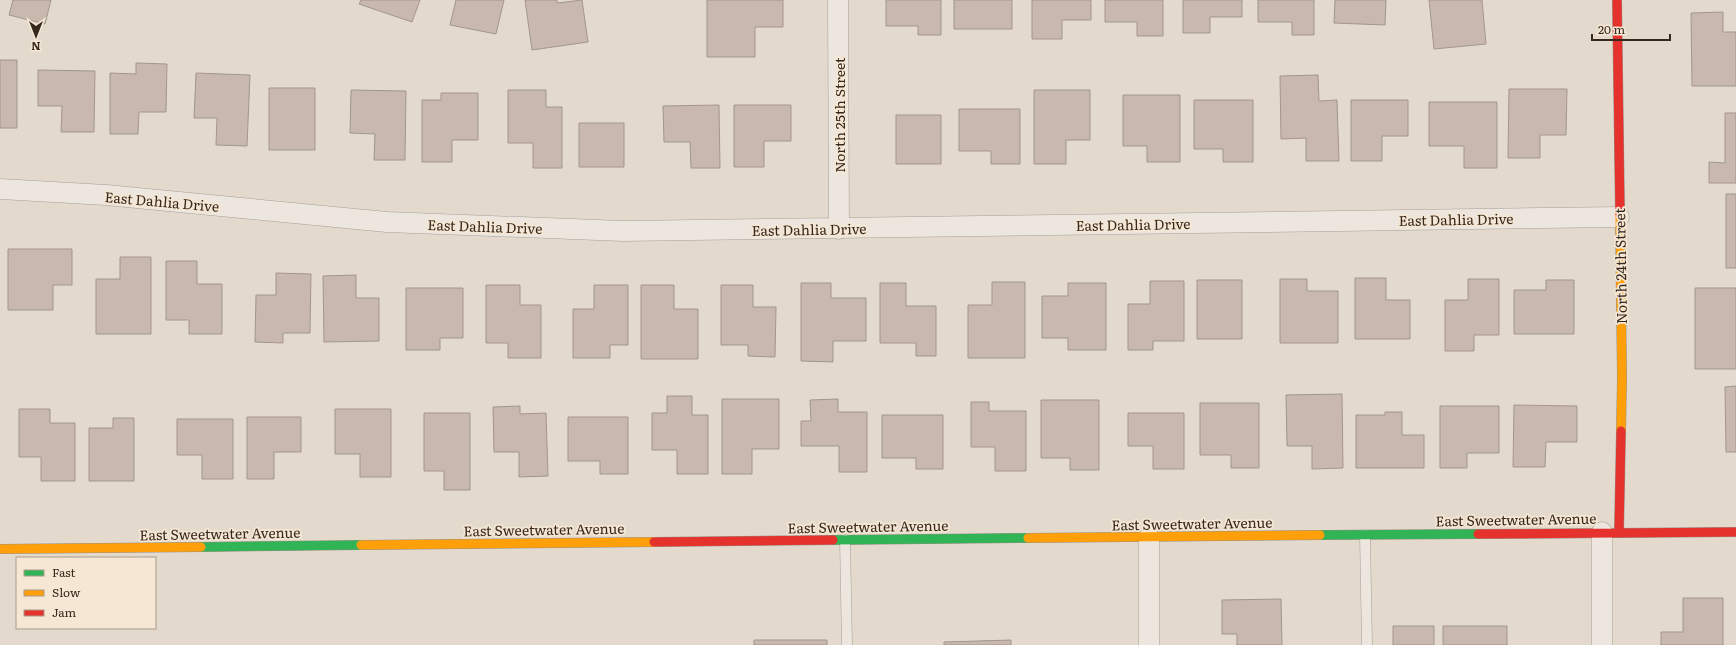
<svg xmlns="http://www.w3.org/2000/svg" width="1736" height="645" font-family="Literata,serif">
<style>
.building{fill:#c8b8ae;stroke:#a3968c}
.lines{fill:none;stroke-linecap:round;stroke-linejoin:round}
.lane-casing{stroke:#a89f96;stroke-width:11}
.street-casing{stroke:#a89f96;stroke-width:21}
.fast-casing{stroke:#988f86;stroke-width:10}
.slow-casing{stroke:#988f86;stroke-width:10}
.jam-casing{stroke:#988f86;stroke-width:10}
.lane{stroke:#ece6de;stroke-width:10}
.street{stroke:#ece6de;stroke-width:20}
.fast{stroke:#30b455;stroke-width:9}
.slow{stroke:#ff9f0a;stroke-width:9}
.jam{stroke:#e5322d;stroke-width:9}
.labels{text-anchor:middle;dominant-baseline:central;stroke-width:3.5;stroke-linejoin:round;paint-order:stroke}
.street-label{font-size:14px;fill:#37281e;stroke:#f5e7d3}
</style>
<rect width="100%" height="100%" fill="#e3dacd"/>
<path class="building" d="M13 0H51L45 24 9 15Z
M361 0H420L412 22 359 4Z
M456 0H504L496 34 450 25Z
M525 0H557V3L582 0 588 42 532 50Z
M707 0H783V27H755V57H707Z
M886 0H941V35H918V26H886Z
M954 0H1012V29H954Z
M1032 0H1091V20H1062V39H1032Z
M1105 0H1163V36H1137V22H1105Z
M1183 0H1242V17H1210V33H1183Z
M1258 0H1314V35H1292V22H1258Z
M1335 0H1386L1385 25 1334 23Z
M1429 0H1482L1486 44 1434 49Z
M1723 12V32H1736V86H1692L1691 13Z
M0 60H17V128H0Z
M136 63 167 64 166 112H139L138 134H110V73L136 74Z
M38 70 95 71 94 132H61L62 106H38Z
M196 73 250 75 247 146 216 145 217 118H194Z
M1318 75 1319 101 1337 100 1339 161H1306V138L1281 139 1280 76Z
M269 88H315V150H269Z
M1509 89H1567L1566 135H1540V158H1508Z
M351 90 406 91 405 160H374L375 134 350 133Z
M508 90H546V107H562V168H533V143H508Z
M1034 90H1090V140H1066V164H1034Z
M441 93H478V140H452V162H422V100H441Z
M1123 95H1180V162H1147V146H1123Z
M1194 100H1253V162H1223V149H1194Z
M1351 100H1408V136H1382V161H1351Z
M1429 102H1497V168H1464V146H1429Z
M719 105 720 168H691L690 142H664L663 106Z
M734 105H791V141H764V167H734Z
M959 109H1020V164H991V151H959Z
M1725 113H1736V183H1709V162L1725 163Z
M896 115H941V164H896Z
M579 123H624V167H579Z
M1726 194H1736V268H1726Z
M8 249H72V285H53V310H8Z
M120 257H151V334H96V279H120Z
M166 261H197V284H222V334H189V320H166Z
M276 273 311 274 310 333H283V343L255 342 256 295H276Z
M356 275V298H379V341L324 342 323 276Z
M1355 278H1386V300H1410V339H1355Z
M1280 279H1307V291H1338V343H1280Z
M1468 279H1499V335H1474V351H1445V300H1468Z
M1197 280H1242V339H1197Z
M1546 280H1574V334H1514V290H1546Z
M1150 281H1184V341H1153V350H1128V304H1150Z
M992 282H1025V358H968V305H992Z
M801 283H831V298H866V341H833V362L801 361Z
M880 283H906V306H936V356H916V343H880Z
M1068 283H1106V350H1068V338H1042V296H1068Z
M486 285H520V305H541V358H508V343H486Z
M594 285H628V345H610V358H573V309H594Z
M641 285H674V309H698V359H641Z
M721 285H753V307H776L775 357 748 356V345H721Z
M406 288H463V338H440V350H406Z
M1695 288H1736V369H1695Z
M1736 386V452H1726L1725 387Z
M1342 394 1343 468 1312 469V446H1287L1286 395Z
M667 396H692V415H708V474H677V450H652V413H667Z
M722 399H779V449H752V474H722Z
M838 399V412H867V472H839V446H801V421H811L810 400Z
M1041 400H1099V470H1070V458H1041Z
M971 402H989V411H1026V471H995V447H971Z
M1200 403H1259V468H1231V455H1200Z
M1514 405 1577 406V442H1546L1545 467H1513Z
M520 406V414L546 413 548 476 519 477V452H494L493 407Z
M1440 406H1499V453H1467V468H1440Z
M19 409H50V423H75V481H41V457H19Z
M335 409H391V477H360V454H335Z
M1385 412H1402V435H1424V468H1356V415H1385Z
M424 413H470V490H444V471H424Z
M1128 413H1184V469H1153V446H1128Z
M882 415H943V469H916V458H882Z
M247 417H301V452H274V479H247Z
M568 417H628V474H600V461H568Z
M113 418H134V481H89V428H113Z
M177 419H233V479H202V455H177Z
M1683 598H1723V645H1661V632H1683Z
M1281 599 1282 645H1237V634H1222V600Z
M1393 626H1434V645H1393Z
M1443 626H1507V645H1443Z
M754 640H827V645H754Z
M1011 640V645H944V642Z"/>
<g class="lines">
<defs>
<path id="lane" d="M1365 535 1367 645
M845 540 847 645"/>
<path id="street" d="M838 0 839 229
M0 189 106 195 387 222 623 231 1619 217
M1149 537V645
M1602 645V532"/>
<path id="fast" d="M1320 535 1478 534
M833 540 1028 538
M201 547 361 545"/>
<path id="slow" d="M1620 214 1622 378 1621 431
M1028 538 1320 535
M361 545 654 542
M0 549 201 547"/>
<path id="jam" d="M1617 0 1620 214
M1619 532 1621 431
M1478 534 1736 532
M654 542 833 540"/>
</defs>
<use href="#lane" class="lane-casing"/>
<use href="#street" class="street-casing"/>
<use href="#fast" class="fast-casing"/>
<use href="#slow" class="slow-casing"/>
<use href="#jam" class="jam-casing"/>
<use href="#lane" class="lane"/>
<use href="#street" class="street"/>
<use href="#fast" class="fast"/>
<use href="#slow" class="slow"/>
<use href="#jam" class="jam"/>
</g>
<g class="labels">
<g class="street-label">
<text transform="translate(839 115) rotate(-90)">North 25th Street</text>
<text transform="translate(162 201) rotate(5)">East Dahlia Drive</text>
<text transform="translate(1456 219) rotate(-1)">East Dahlia Drive</text>
<text transform="translate(1133 224) rotate(-1)">East Dahlia Drive</text>
<text transform="translate(485 226) rotate(2)">East Dahlia Drive</text>
<text transform="translate(809 229) rotate(-1)">East Dahlia Drive</text>
<text transform="translate(1620 266) rotate(-91)">North 24th Street</text>
<text transform="translate(1516 519) rotate(-1)">East Sweetwater Avenue</text>
<text transform="translate(1192 523) rotate(-1)">East Sweetwater Avenue</text>
<text transform="translate(868 526) rotate(-1)">East Sweetwater Avenue</text>
<text transform="translate(544 529) rotate(-1)">East Sweetwater Avenue</text>
<text transform="translate(220 533) rotate(-1)">East Sweetwater Avenue</text>
</g>
</g>
<rect x="16" y="557" width="140" height="72" fill="#f5e7d3" stroke="#a99b8b"/>
<rect x="24" y="570" width="20" height="6" fill="#30b455" stroke="#a99b8b"/>
<text x="52" y="577" font-size="12" fill="#37281e">Fast</text>
<rect x="24" y="590" width="20" height="6" fill="#ff9f0a" stroke="#a99b8b"/>
<text x="52" y="597" font-size="12" fill="#37281e">Slow</text>
<rect x="24" y="610" width="20" height="6" fill="#e5322d" stroke="#a99b8b"/>
<text x="52" y="617" font-size="12" fill="#37281e">Jam</text>
<g transform="translate(36 36) rotate(180)" stroke="#f5e7d3" stroke-width="3" paint-order="stroke">
<path d="M0-3L7 15L0 10L-7 15Z" fill="#37281e"/>
<text y="-6" font-size="11" font-weight="bold" text-anchor="middle" fill="#37281e">N</text>
</g>
<path d="M1592 34v6h78v-6" fill="none" stroke="#37281e" stroke-width="2"/>
<text x="1598" y="34" font-size="12" fill="#37281e" stroke="#f5e7d3" stroke-width="3" paint-order="stroke">20 m</text>
</svg>
